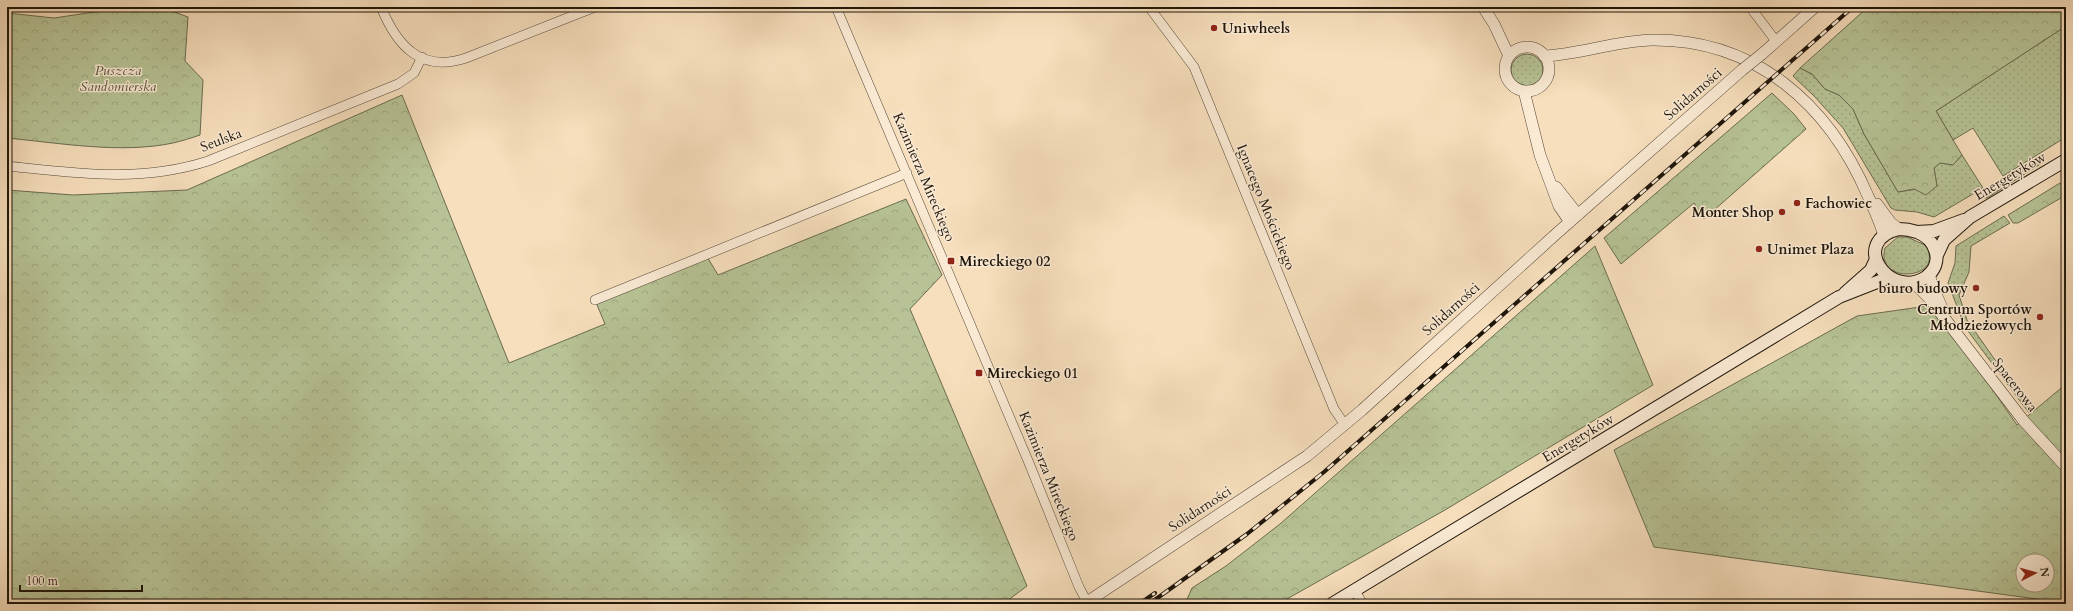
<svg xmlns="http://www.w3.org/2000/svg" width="2073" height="611" font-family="Cardo,serif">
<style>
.grass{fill:url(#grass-dots);stroke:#6a6c50}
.forest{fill:url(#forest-crowns);stroke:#6a6c50;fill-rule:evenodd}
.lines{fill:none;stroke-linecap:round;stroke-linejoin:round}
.minor-casing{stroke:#544837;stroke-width:10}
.tertiary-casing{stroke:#544837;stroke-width:12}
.secondary-casing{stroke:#1e150a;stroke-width:14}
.minor{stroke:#faead4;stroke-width:9}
.tertiary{stroke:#faead4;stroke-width:11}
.secondary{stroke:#faead4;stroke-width:12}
.rail-casing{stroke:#1e150a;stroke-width:4}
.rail{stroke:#faead4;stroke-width:2.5;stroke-dasharray:8;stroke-linecap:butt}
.tertiary-bridge-casing{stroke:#544837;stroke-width:12;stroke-linecap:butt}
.tertiary-bridge{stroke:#faead4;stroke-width:11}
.poi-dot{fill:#8f2418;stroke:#faead4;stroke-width:1.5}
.labels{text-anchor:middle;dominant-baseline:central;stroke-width:3;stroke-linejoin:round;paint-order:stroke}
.poi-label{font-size:14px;font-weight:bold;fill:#1e150a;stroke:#faead4;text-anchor:start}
.park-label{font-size:14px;font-style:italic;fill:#54523b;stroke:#faead4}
.street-label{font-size:14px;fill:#1e150a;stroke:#faead4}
</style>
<defs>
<pattern id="grass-dots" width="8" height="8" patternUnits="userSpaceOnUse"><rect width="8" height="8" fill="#b7c396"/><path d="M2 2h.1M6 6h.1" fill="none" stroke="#9da780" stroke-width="1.8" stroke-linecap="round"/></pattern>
<pattern id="forest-crowns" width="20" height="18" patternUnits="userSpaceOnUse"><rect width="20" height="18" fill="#b7c396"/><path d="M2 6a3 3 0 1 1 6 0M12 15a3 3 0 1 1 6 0" fill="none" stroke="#9da780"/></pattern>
</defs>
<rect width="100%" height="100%" fill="#f7dfbd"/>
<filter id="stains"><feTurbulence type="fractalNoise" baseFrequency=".005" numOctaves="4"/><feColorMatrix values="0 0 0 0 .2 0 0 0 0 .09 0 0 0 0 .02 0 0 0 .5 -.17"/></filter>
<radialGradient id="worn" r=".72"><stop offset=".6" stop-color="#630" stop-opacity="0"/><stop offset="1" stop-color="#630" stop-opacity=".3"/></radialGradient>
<path class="grass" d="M2066 26V137L2003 176 1973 128 1953 140 1936 111Z
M1511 70a16 16 0 1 1 32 0a16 16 0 1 1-32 0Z
M1800 68 1812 74 1825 89 1839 95 1853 109 1864 134 1898 192 1937 186 1934 168 1940 163 1953 165 1962 155 1983 188 1934 217 1917 212 1895 210 1891 208 1843 128 1814 96 1793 76Z
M2044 154 2042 163 1987 198 1980 197 2037 162Z
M2004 216 2010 223 1971 246 1969 272 1959 295 1967 320 2031 411 2029 413 1965 327 1948 283 1955 263 1956 246Z
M1898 237H1907L1925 245C1948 280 1874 286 1885 248Z"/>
<path class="forest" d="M128 7H161L188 17 185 61 203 80 200 135C191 138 182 141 173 143 121 154 60 143 7 138V13L54 18Z
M1868 7H2066V26L1936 111 1962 155 1953 165 1940 163 1934 168 1937 186 1926 195 1914 189 1898 192 1864 134 1853 109 1839 95 1825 89 1812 74 1800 68Z
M1772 93 1794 114 1806 129 1704 219 1694 203 1621 264 1604 238Z
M402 95 509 363 605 324 595 300 706 255 718 275 906 199 942 275 910 309 1027 586 1003 604H7V190L73 195 187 190Z
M2060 183 2066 191V195L2018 223H2013L2008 215Z
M1595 246 1653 385 1445 510 1278 604H1185L1192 588 1226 566 1280 524Z
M1934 305 2017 425 2066 384V603L1654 547 1614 450 1857 316ZM2023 561H2047V585H2023Z"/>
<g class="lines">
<defs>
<path id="minor" d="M381 7C397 46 421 73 466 58L595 7
M836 7 1029 463 1079 587 1087 602
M1149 7 1194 67 1334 409 1345 425
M1750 7 1776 41
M7 166C76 173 140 183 208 161L398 84 414 73 422 57
M595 300 907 173
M1355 591 1363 604"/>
<path id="tertiary" d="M1483 7 1494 24 1509 56
M1505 69a22 22 0 1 1 44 0a22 22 0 1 1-44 0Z
M1762 54 1815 7
M1544 56C1581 54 1615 41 1652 40 1756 39 1829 105 1868 196 1874 209 1880 222 1884 236
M1524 91 1540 155 1559 206 1570 222
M1556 187 1578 215
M1877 204 1891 223 1899 229
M1930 274C1929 282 1941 303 1944 314
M1913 282 1929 298 2023 420 2066 467
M1084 604 1307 456 1362 410 1556 234 1742 70"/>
<path id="secondary" d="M1899 229C1905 229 1911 230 1917 232 1936 239 1945 263 1926 277 1889 301 1848 241 1899 229Z
M1917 232 1934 231 1964 220
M1937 255 1944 240 1970 217 2066 160
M1845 293 1871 270 1876 259
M1332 604 1839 297 1890 277"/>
</defs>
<use href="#minor" class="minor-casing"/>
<use href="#tertiary" class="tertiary-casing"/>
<use href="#secondary" class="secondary-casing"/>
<use href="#minor" class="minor"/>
<use href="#tertiary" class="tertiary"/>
<use href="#secondary" class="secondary"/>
<defs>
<path id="rail" d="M1139 604 1155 593
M1149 604 1247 534 1324 472 1853 7"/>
</defs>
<use href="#rail" class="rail-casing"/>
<use href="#rail" class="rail"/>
<defs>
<path id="tertiary-bridge" d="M1742 70 1762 54"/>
</defs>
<use href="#tertiary-bridge" class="tertiary-bridge-casing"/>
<use href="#tertiary-bridge" class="tertiary-bridge"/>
</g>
<g class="poi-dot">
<circle cx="1214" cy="28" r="4"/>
<circle cx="1797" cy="203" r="4"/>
<circle cx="1782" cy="212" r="4"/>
<circle cx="1759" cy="249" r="4"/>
<rect x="947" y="257" width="8" height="8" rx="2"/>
<circle cx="1976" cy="288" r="4"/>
<circle cx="2040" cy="317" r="4"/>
<rect x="975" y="369" width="8" height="8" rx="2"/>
</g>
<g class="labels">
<g class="poi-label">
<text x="1222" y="28">Uniwheels</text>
<text x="1805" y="203">Fachowiec</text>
<text x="1774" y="212" text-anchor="end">Monter Shop</text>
<text x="1767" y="249">Unimet Plaza</text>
<text x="959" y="261">Mireckiego 02</text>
<text x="1968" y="288" text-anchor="end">biuro budowy</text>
<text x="2032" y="309" text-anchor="end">Centrum Sportów<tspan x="2032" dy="16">Młodzieżowych</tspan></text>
<text x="987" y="373">Mireckiego 01</text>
</g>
<g class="park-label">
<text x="118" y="70">Puszcza<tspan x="118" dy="16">Sandomierska</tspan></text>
</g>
<g class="street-label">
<text transform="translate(1693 94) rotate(-41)">Solidarności</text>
<text transform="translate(221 140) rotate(-21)">Seulska</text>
<text transform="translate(2010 176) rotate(-31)">Energetyków</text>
<text transform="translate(924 177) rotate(67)">Kazimierza Mireckiego</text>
<text transform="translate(1266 207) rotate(68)">Ignacego Mościckiego</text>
<text transform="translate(1451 309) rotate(-42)">Solidarności</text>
<text transform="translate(2015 385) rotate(52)">Spacerowa</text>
<text transform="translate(1578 438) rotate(-31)">Energetyków</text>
<text transform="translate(1049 476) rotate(68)">Kazimierza Mireckiego</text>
<text transform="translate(1200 509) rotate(-33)">Solidarności</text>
</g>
</g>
<rect width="2073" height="611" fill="none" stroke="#f7dfbd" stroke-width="24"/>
<rect x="8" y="8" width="2057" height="595" fill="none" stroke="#1e150a" stroke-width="2"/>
<rect x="12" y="12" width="2049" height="587" fill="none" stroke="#1e150a"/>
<g transform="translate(2035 573) rotate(84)"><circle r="19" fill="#faead4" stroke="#a29583"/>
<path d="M0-3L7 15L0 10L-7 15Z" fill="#8f2418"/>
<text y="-6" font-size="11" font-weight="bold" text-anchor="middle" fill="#1e150a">N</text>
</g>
<path d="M20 585v6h122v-6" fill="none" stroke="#1e150a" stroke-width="2"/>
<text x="26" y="585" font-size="12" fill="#1e150a" stroke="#faead4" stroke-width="3" paint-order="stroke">100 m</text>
<rect width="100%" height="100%" filter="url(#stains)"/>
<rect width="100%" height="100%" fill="url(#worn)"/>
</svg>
